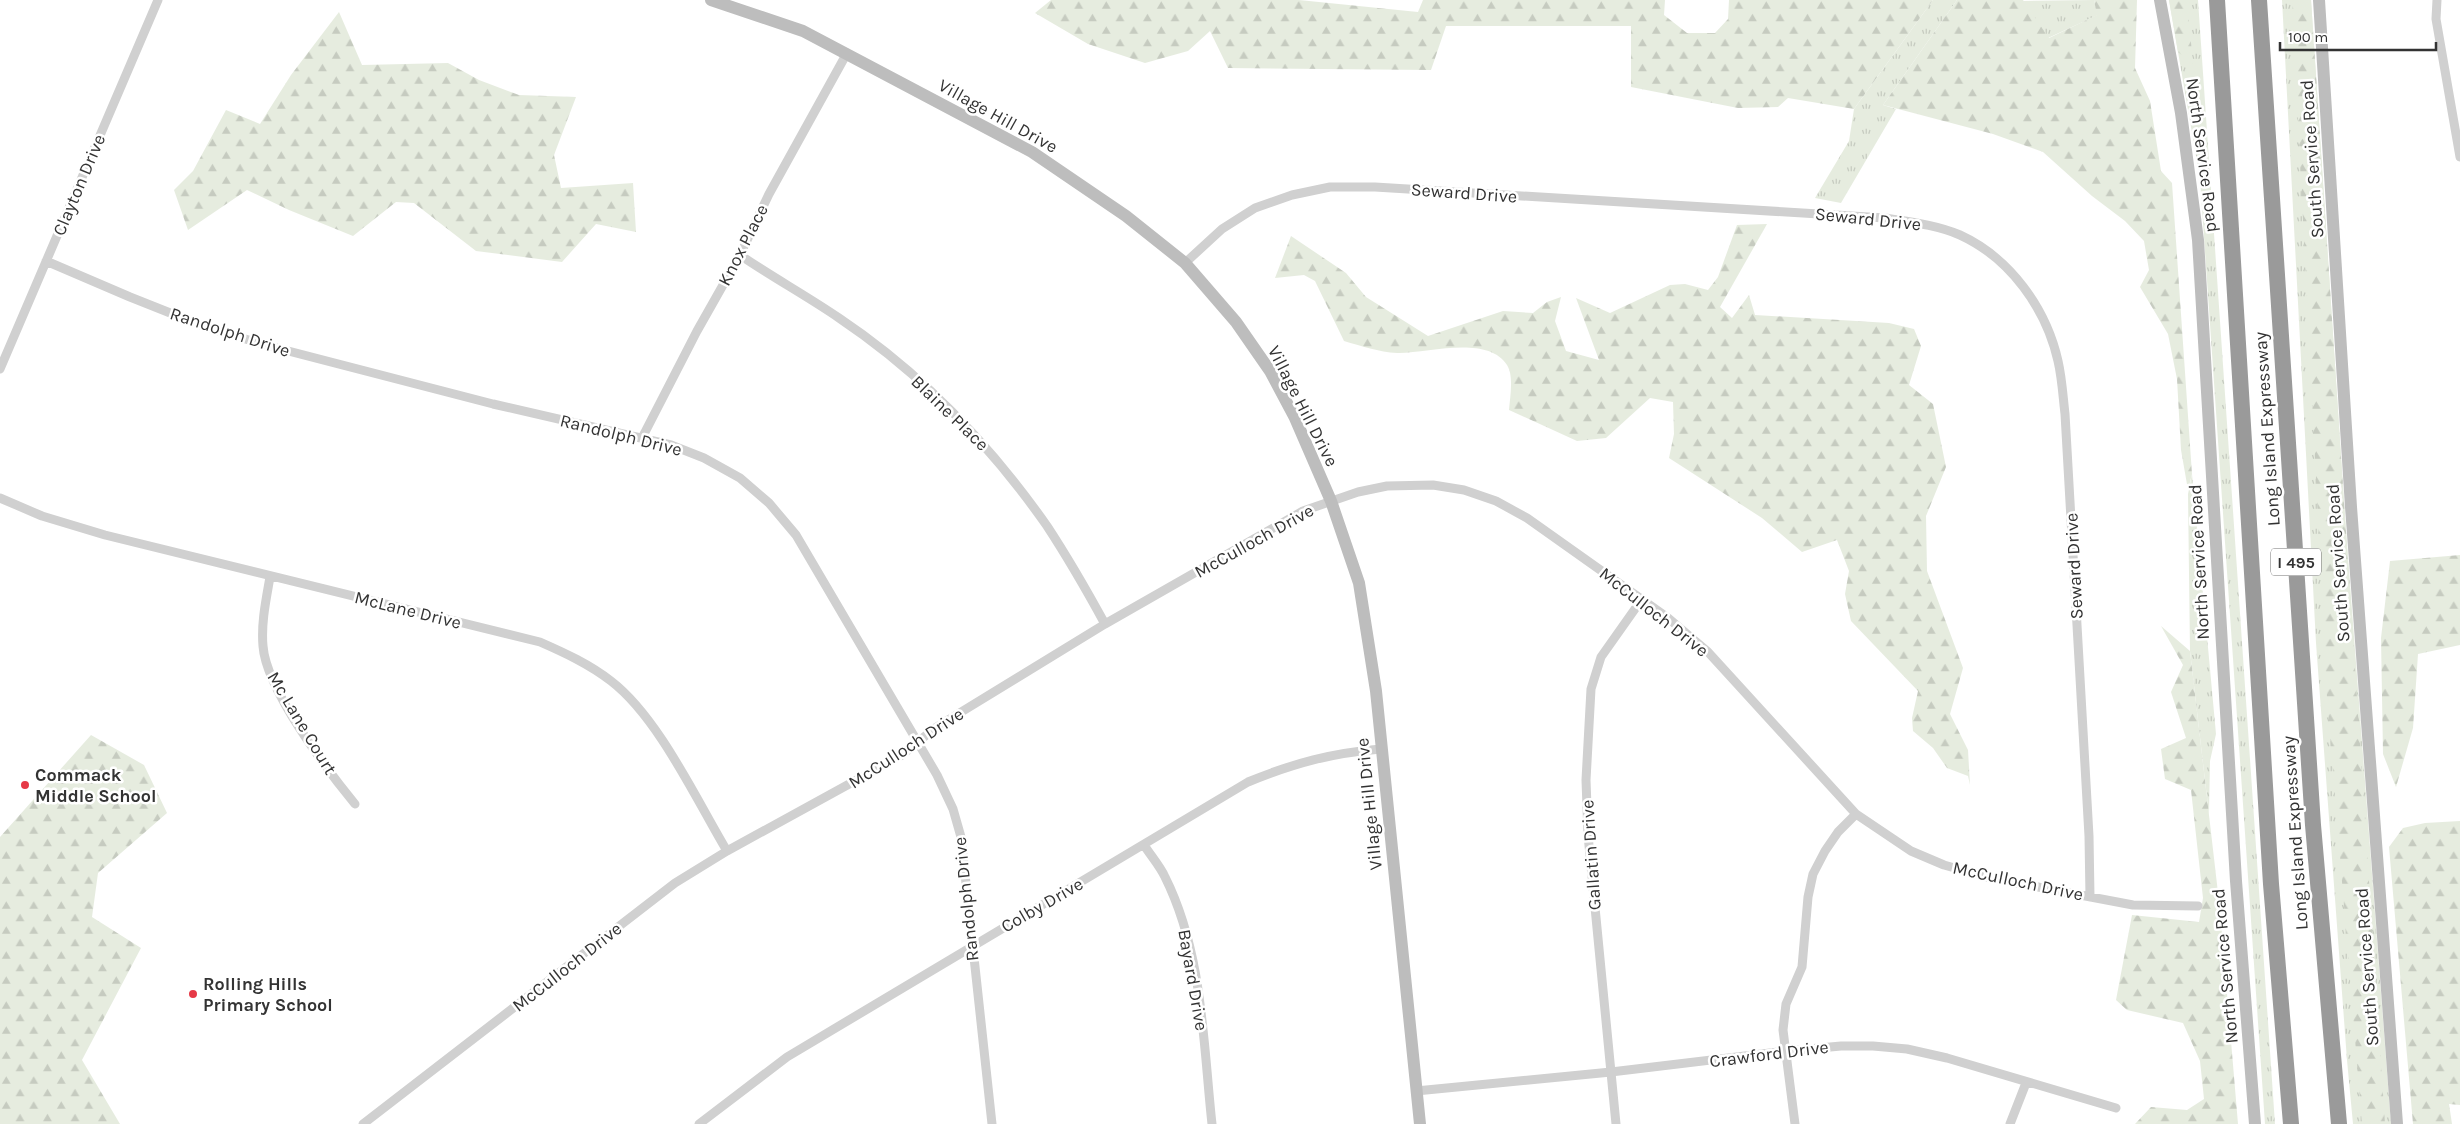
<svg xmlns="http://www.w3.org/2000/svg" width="2460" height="1124" font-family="Karla,sans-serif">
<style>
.grass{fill:url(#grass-tufts)}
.forest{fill:url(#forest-firs)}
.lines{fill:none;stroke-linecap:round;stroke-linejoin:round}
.street{stroke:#d0d0d0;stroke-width:9}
.secondary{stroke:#bdbdbd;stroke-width:12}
.highway{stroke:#9a9a9a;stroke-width:16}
.poi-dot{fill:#e63946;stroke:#fff;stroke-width:2}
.labels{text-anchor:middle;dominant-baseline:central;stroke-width:5;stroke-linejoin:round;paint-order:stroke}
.shield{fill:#fff;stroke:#707070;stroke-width:1}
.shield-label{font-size:16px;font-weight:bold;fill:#333}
.street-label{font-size:18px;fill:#333;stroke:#fff}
.poi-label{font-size:18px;font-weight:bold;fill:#333;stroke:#fff;text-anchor:start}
</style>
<defs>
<pattern id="grass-tufts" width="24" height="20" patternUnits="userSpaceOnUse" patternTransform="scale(1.25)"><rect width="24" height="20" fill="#e6ecdf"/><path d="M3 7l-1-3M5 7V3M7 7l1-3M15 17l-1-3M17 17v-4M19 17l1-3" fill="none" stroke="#c6cbc0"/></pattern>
<pattern id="forest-firs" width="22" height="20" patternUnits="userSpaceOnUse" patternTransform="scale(1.25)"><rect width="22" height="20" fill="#e6ecdf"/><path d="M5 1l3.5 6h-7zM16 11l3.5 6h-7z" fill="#c6cbc0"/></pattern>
</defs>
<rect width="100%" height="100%" fill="#fff"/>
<path class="grass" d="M1933 0H1957L1883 105 1896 109 1841 203 1815 198 1849 141 1854 109Z
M2094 0 2098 15 2048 38 2023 1Z
M2169 0H2198L2275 1124H2265L2200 179Z
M2282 0H2311L2345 518 2391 1124H2353L2347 1060 2316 643Z
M2192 474 2216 734 2210 761 2209 815 2190 651 2188 494Z"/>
<path class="forest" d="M1051 0H1299L1418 12 1423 0H1665L1664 15 1687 33H1715L1728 19 1729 0H1933L1854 109 1788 98 1778 107 1738 108 1631 87V26H1446L1431 70 1228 68 1210 31 1188 51 1145 63 1088 44 1035 13Z
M1957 0H2023L2049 38 2097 15 2094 0H2137L2135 68 2150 101 2161 171 2172 183 2192 474 2188 490 2181 450 2177 379 2168 334 2140 287 2149 270 2144 241 2125 221 2092 196 2043 152 1993 134 1883 105Z
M2169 0H2187L2193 64 2178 52Z
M2292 0H2311L2385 1124H2362L2327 699Z
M339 12 362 65 448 63 479 80 519 95 576 97 554 155 561 188 633 183 636 232 596 224 562 262 476 251 414 203 396 202 353 236 289 210 247 190 188 230 174 190 193 171 226 110 260 124 291 75Z
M1767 224 1720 307 1732 318 1749 295 1755 315 1889 323 1914 329 1921 346 1909 385 1933 404 1946 467 1926 516 1927 571 1963 668 1950 714 1968 750 1970 785 1968 776 1947 768 1933 748 1913 731 1912 718 1918 691 1851 621 1845 594 1849 571 1837 540 1802 552 1762 518 1669 458 1674 434 1673 402 1650 398 1606 438 1577 441 1509 410C1510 397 1514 376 1507 365 1487 334 1426 354 1397 353 1379 352 1361 346 1344 341L1315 281 1304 275 1275 278 1291 236 1346 273 1366 297 1428 336 1503 311 1533 313 1547 302 1561 297 1555 321 1566 351 1599 360 1576 298 1610 313 1670 285 1685 284 1708 290 1718 277 1737 225Z
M2460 555V645L2418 654 2413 728 2396 787 2383 754 2381 638 2390 561Z
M2161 626 2190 651 2220 910 2238 1124H2135L2151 1107 2187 1110 2204 1099 2200 1061 2183 1023 2127 1010 2116 1000 2132 915 2199 922 2203 898 2191 790 2165 779 2161 749 2186 738 2171 692 2183 665Z
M91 735 144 765 167 813 98 873 92 917 141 948 82 1060 120 1124H0V837Z
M2460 821V1105L2449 1104 2452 1124H2413L2389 847 2403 828 2425 823Z"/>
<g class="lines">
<path class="street" d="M2437 0 2436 19 2460 157
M740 255C772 277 807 296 839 318 921 373 991 446 1047 526 1068 558 1087 591 1105 624
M46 261 130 297 208 328 269 346 493 404 671 445 704 458 740 478 769 503 796 535 937 775 953 809 961 837 992 1124
M1185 263 1222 229 1255 208 1292 195 1330 187H1375L1885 218C1910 222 1937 225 1960 235 2010 258 2046 308 2058 361 2062 378 2063 397 2065 414L2089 836 2090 897
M0 369 158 0
M642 438 697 331 740 255 769 194 847 53
M0 498 42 516 105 535 540 642C565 653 589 664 611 681 658 717 696 799 727 851
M270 577C266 600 261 623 263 646 266 689 327 770 355 804
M1144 845C1151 856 1160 866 1165 877 1203 953 1203 1042 1212 1124
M1416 1091 1611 1072 1787 1051 1841 1046H1873L1907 1049 1947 1058 2116 1108
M363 1124 675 883 727 851 902 755 935 728 1105 624 1303 511 1358 492 1387 486 1433 485 1464 490 1496 501 1527 518 1668 618 1708 652 1856 814 1911 851 1944 865 1990 878 2133 905 2198 906
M699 1124 787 1057 1248 782C1294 763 1332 753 1381 749
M1616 1124 1588 835 1586 780 1591 689 1601 657 1642 599
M1795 1124 1783 1030 1786 1004 1802 967 1808 897 1813 874 1825 851 1838 832 1856 814
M2010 1124 2026 1083"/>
<path class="secondary" d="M711 0 803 31 1032 152 1126 216 1185 263 1236 322 1270 371 1295 418 1331 501 1359 583 1376 691 1420 1124
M2160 0 2181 113 2198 240 2236 881 2255 1124
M2319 0 2351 507 2397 1124"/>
<path class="highway" d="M2217 0 2271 884 2291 1124
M2259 0 2313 825 2339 1124"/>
</g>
<g class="poi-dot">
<circle cx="25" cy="785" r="5"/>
<circle cx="193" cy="994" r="5"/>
</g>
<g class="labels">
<rect class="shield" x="2271" y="548.5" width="50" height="27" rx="4"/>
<g class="shield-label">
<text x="2296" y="562">I 495</text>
</g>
<g class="street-label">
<text transform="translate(998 116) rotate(29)">Village Hill Drive</text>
<text transform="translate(2203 155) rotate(82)">North Service Road</text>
<text transform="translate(2312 159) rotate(-94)">South Service Road</text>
<text transform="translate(79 185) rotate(-67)">Clayton Drive</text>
<text transform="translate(1464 193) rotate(4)">Seward Drive</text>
<text transform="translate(1868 219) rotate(6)">Seward Drive</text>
<text transform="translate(743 245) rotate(-63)">Knox Place</text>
<text transform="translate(230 332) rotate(18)">Randolph Drive</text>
<text transform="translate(1303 406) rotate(63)">Village Hill Drive</text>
<text transform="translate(950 413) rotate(44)">Blaine Place</text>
<text transform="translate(2267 429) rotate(-94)">Long Island Expressway</text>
<text transform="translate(621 435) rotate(14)">Randolph Drive</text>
<text transform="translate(1254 541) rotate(-29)">McCulloch Drive</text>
<text transform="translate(2199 562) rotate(-93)">North Service Road</text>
<text transform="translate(2338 563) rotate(-94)">South Service Road</text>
<text transform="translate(2074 566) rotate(-93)">Seward Drive</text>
<text transform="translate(408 610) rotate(14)">McLane Drive</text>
<text transform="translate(1654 612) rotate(38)">McCulloch Drive</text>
<text transform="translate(302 723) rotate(59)">Mc Lane Court</text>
<text transform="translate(906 748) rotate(-33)">McCulloch Drive</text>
<text transform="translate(1369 804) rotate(-96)">Village Hill Drive</text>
<text transform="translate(2295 833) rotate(-94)">Long Island Expressway</text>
<text transform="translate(1591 855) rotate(-94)">Gallatin Drive</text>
<text transform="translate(2018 881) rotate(12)">McCulloch Drive</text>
<text transform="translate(966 899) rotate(-96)">Randolph Drive</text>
<text transform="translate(1042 905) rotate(-30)">Colby Drive</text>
<text transform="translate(2225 966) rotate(-95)">North Service Road</text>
<text transform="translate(567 967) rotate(-38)">McCulloch Drive</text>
<text transform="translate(2367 967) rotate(-94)">South Service Road</text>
<text transform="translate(1193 980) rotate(80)">Bayard Drive</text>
<text transform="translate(1769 1054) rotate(-7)">Crawford Drive</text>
</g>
<g class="poi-label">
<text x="35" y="775">Commack<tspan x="35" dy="21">Middle School</tspan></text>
<text x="203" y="984">Rolling Hills<tspan x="203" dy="21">Primary School</tspan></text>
</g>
</g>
<path d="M2280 42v8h156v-8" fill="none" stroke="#333333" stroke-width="2.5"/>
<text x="2288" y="42" font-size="15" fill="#333333" stroke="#ffffff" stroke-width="4" paint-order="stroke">100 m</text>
</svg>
